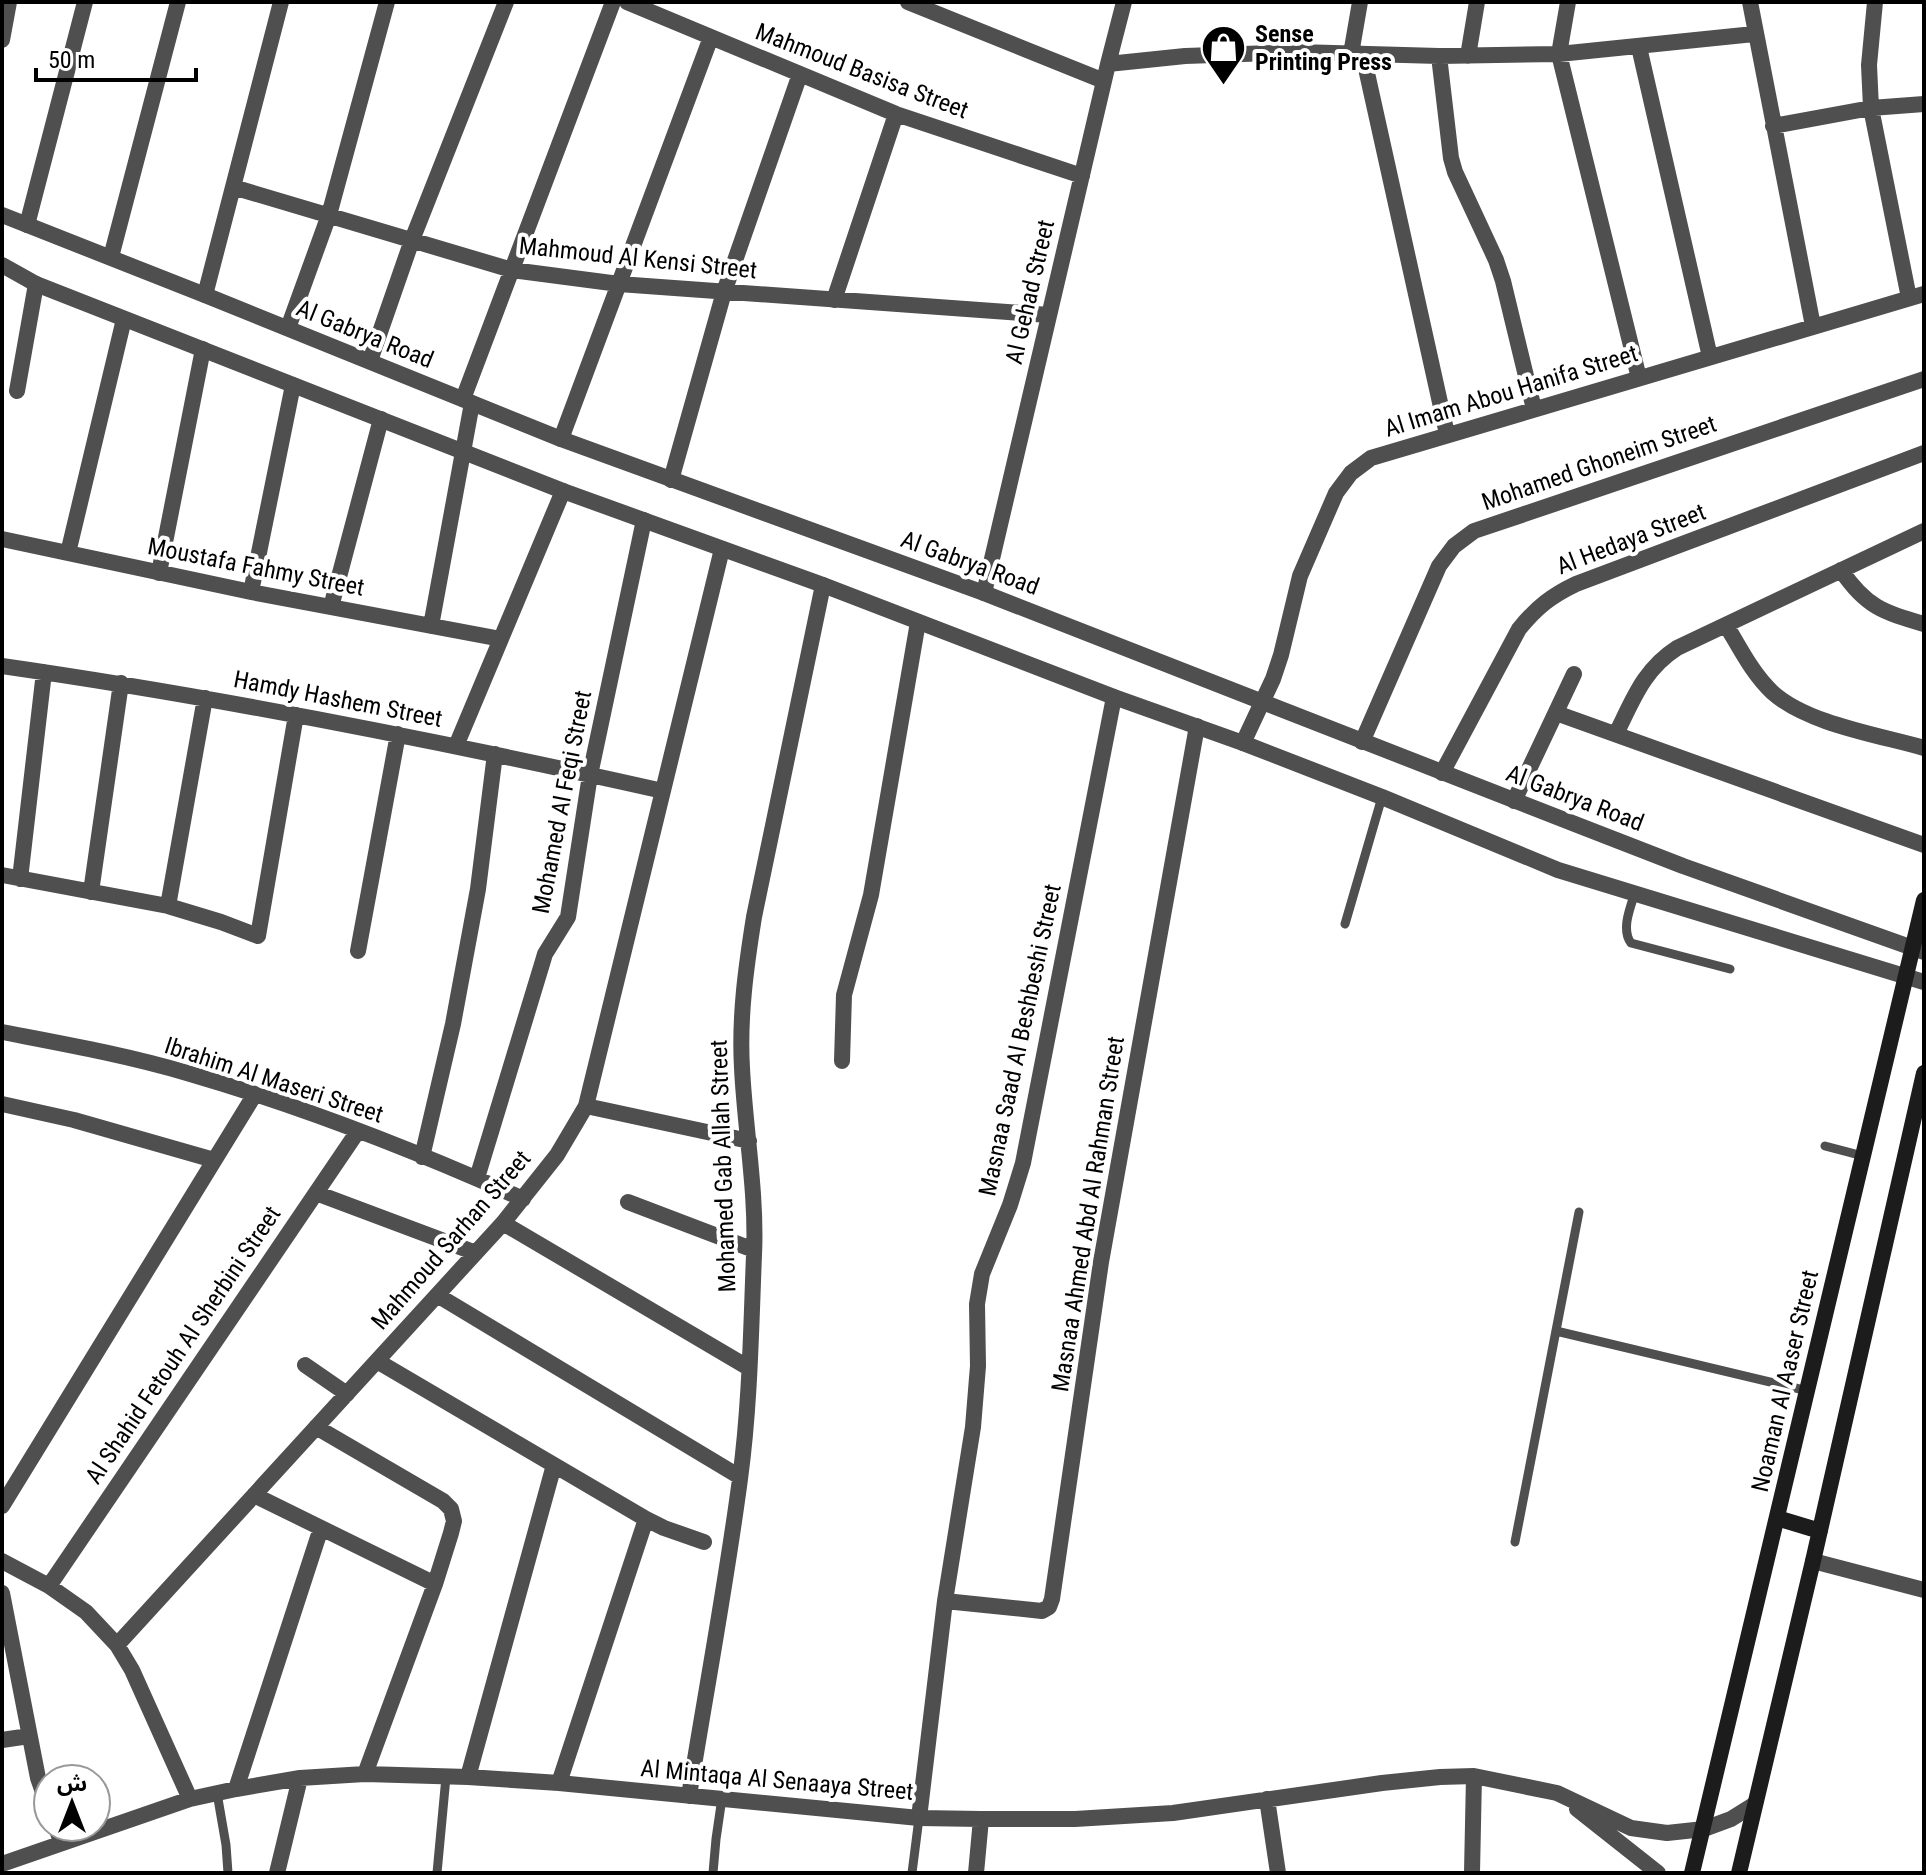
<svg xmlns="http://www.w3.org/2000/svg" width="1926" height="1875" font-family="'Roboto Condensed','Noto Sans Arabic',sans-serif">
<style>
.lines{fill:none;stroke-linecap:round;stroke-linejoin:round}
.service{stroke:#4f4f4f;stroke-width:9}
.minor{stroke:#4f4f4f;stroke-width:16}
.tertiary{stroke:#4f4f4f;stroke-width:16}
.secondary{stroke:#1c1c1c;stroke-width:16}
.labels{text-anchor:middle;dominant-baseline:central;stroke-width:8;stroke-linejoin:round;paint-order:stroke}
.poi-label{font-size:24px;font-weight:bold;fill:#000;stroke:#fff;text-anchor:start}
.street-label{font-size:24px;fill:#000;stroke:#fff}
</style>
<rect width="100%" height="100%" fill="#fff"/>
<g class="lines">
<path class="service" d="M1635 893C1630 908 1621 930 1631 943L1730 969
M1345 924 1382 797
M1825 1146 1863 1156
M1556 1331 1808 1391
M1515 1542 1579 1212
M217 1793 226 1845 228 1873
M437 1873 446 1777
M713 1873 716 1839 722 1798
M912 1873 919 1818"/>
<path class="minor" d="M627 2 896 114 1082 176
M908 2 1104 81
M1568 2 1559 54 1639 378
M1750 2 1813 326
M1875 2 1869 65 1871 108 1909 298
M2 40 9 2
M1639 47 1710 357
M1351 54 1360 2
M1363 55 1447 434
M1439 56 1451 158 1455 172 1496 260 1503 281 1534 409
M1468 56 1477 2
M1108 64 1185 56 1298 52 1439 56 1559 54 1754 34
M1773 126 1871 108 1924 104
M233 187 512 270 619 284 1049 315
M27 225 85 2
M111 257 178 2
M205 295 281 2
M834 300 896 114
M288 328 329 215 387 2
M370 361 412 240 506 2
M17 391 36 284
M463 399 613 2
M561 439 711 37
M671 480 724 292 800 74
M2 539 251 592 501 639
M68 553 124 319
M1841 570C1866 607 1883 612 1924 624
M159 573 203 349
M251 592 293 385
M984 593 1108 64 1124 2
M331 607 381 419
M1726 625C1740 648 1752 673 1772 692 1807 724 1879 735 1924 748
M431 626 472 403
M2 666C224 698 444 742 663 791
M1556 713 1924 845
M1616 734C1633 700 1643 670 1677 648L1924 531
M1362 742 1439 566 1454 546 1474 531 1924 379
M1243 743 1273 679 1281 655 1300 576 1336 493 1351 473 1371 458 1924 294
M456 746 563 491
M1442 773 1519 629C1537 607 1551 596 1576 584L1924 453
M1514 801 1574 674
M2 875 168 906 221 922 258 936 296 715
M20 879 44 672
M91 892 121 683
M168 906 205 698
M358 951 398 734
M2 1032C64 1044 126 1055 187 1073 301 1106 414 1150 523 1199
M842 1061 844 995 871 895 918 622
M2 1104 74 1120 214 1160
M586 1106 749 1141
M422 1157 453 1024 478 889 495 754
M477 1178 542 964 545 954 568 917 590 775 644 520
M316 1193 476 1253
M628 1202 754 1250
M503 1223 749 1368
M437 1295 740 1477
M377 1361 646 1519 664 1528 704 1542
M305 1365 347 1394
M316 1427 443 1501 451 1509 454 1521 451 1533 435 1584 365 1774
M254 1495 435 1584
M2 1506 255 1094
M2 1561 49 1586 86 1612 117 1645 132 1670 190 1799
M1813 1561 1924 1590
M49 1586 358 1131
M2 1593 38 1778 48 1806
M945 1601 1042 1611 1049 1607 1052 1599 1101 1262 1197 726
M117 1645 503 1223 557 1155 586 1106 722 549
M2 1740 29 1736
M468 1777 554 1465
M559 1783 646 1519
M236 1789 321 1528
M689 1796C706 1690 726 1585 740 1479 750 1405 751 1329 754 1255 757 1193 745 1130 742 1068 739 1017 746 967 754 917L823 585
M1267 1799 1278 1873
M1577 1809 1658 1873
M919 1818 945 1601 973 1427 978 1366 977 1304 982 1274 1010 1205 1023 1163 1114 697
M56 1827 61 1842
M2 1864 190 1799 236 1789 300 1778 365 1774 468 1777 559 1783 919 1818 981 1819H1075L1173 1813 1382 1783 1440 1777 1474 1776 1557 1793 1631 1828 1667 1833 1704 1829 1731 1819 1755 1804
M277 1873 300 1778
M976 1873 981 1819
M1472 1873 1474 1776"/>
<path class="tertiary" d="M2 215 205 295 561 439 984 593 1580 826 1683 866 1924 952
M2 265 36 284 563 491 823 585 1114 697 1243 743 1382 797 1558 870 1924 982"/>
<path class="secondary" d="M1777 1518 1820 1531
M1692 1873 1924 900
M1739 1873 1813 1561 1924 1073"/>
</g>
<defs>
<symbol id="shop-pin" viewBox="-11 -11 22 30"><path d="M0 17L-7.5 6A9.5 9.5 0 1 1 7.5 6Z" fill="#000" stroke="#fff"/><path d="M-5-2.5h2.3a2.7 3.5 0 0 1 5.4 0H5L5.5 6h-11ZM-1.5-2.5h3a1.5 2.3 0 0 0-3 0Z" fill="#fff"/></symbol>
</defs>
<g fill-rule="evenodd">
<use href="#shop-pin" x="1198" y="22" width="51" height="69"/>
</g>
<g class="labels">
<g class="poi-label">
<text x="1255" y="34">Sense<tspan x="1255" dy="28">Printing Press</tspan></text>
</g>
<g class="street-label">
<text transform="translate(862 71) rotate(21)">Mahmoud Basisa Street</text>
<text transform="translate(638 258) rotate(6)">Mahmoud Al Kensi Street</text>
<text transform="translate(1030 292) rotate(-77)">Al Gehad Street</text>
<text transform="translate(365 334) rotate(22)">Al Gabrya Road</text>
<text transform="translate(1511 391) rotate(-17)">Al Imam Abou Hanifa Street</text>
<text transform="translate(1599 463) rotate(-19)">Mohamed Ghoneim Street</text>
<text transform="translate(1631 539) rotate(-21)">Al Hedaya Street</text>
<text transform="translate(970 563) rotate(20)">Al Gabrya Road</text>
<text transform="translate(256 567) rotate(11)">Moustafa Fahmy Street</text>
<text transform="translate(338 699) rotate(11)">Hamdy Hashem Street</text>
<text transform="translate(1575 798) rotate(21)">Al Gabrya Road</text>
<text transform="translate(562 802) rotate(-79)">Mohamed Al Feqi Street</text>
<text transform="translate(1020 1040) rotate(-78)">Masnaa Saad Al Beshbeshi Street</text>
<text transform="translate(274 1080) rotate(18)">Ibrahim Al Maseri Street</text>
<text transform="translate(723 1166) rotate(-92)">Mohamed Gab Allah Street</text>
<text transform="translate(1088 1214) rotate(-81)">Masnaa Ahmed Abd Al Rahman Street</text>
<text transform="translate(451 1240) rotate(-49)">Mahmoud Sarhan Street</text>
<text transform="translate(183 1345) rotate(-56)">Al Shahid Fetouh Al Sherbini Street</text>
<text transform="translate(1785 1381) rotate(-77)">Noaman Al Aaser Street</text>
<text transform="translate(777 1780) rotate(5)">Al Mintaqa Al Senaaya Street</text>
</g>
</g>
<rect width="1926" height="1875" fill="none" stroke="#000000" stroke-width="8"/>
<g transform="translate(72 1803)"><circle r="38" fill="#ffffff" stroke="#999999" stroke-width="2"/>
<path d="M0-6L14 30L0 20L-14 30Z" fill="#000000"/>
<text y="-12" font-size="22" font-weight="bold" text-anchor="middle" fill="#000000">ش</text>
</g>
<path d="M36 68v12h160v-12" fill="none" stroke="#000000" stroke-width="4"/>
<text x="48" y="68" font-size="24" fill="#000000" stroke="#ffffff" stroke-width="6" paint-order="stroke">50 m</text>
</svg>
